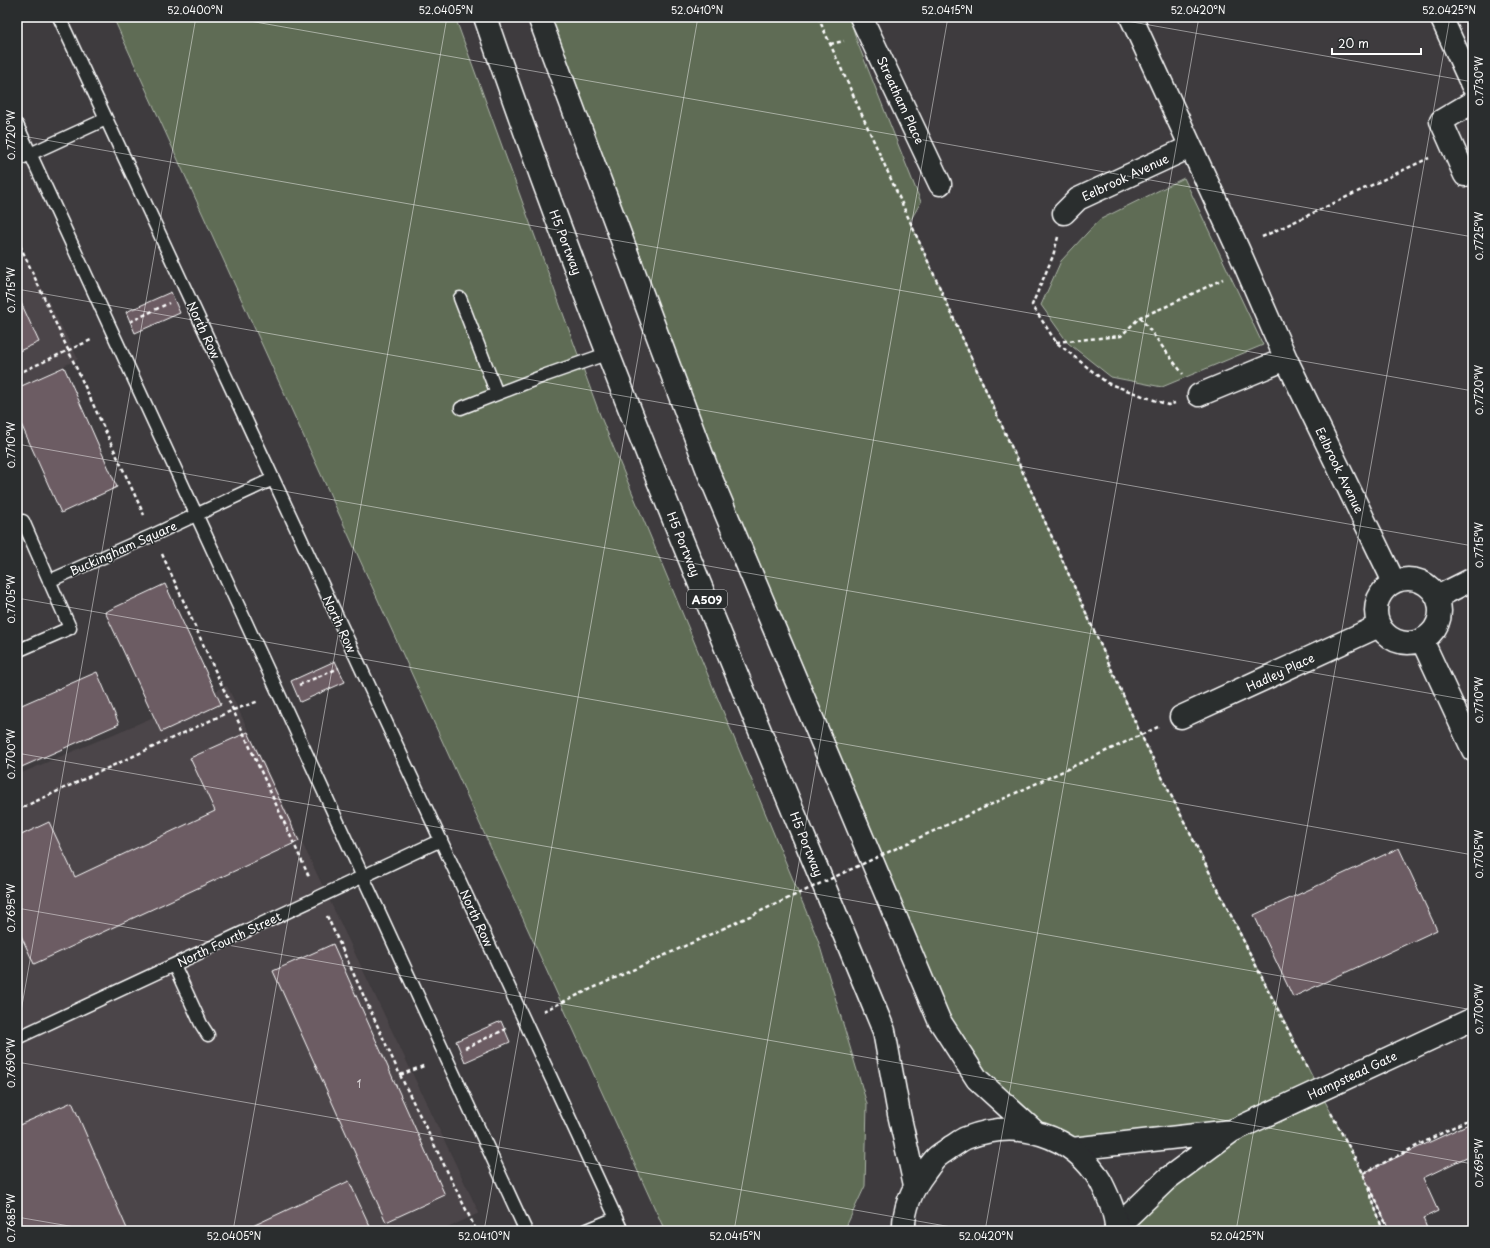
<svg xmlns="http://www.w3.org/2000/svg" width="1490" height="1248" font-family="'Playpen Sans',sans-serif">
<style>
.built{fill:#4c4549}
.green{fill:#5e6c54;stroke:#aeb6aa}
.building{fill:#6c5b63;stroke:#fff}
.lines{fill:none;stroke-linecap:round;stroke-linejoin:round}
.service-casing{stroke:#fff;stroke-width:15}
.minor-casing{stroke:#fff;stroke-width:25}
.primary-casing{stroke:#fff;stroke-width:25}
.path{stroke:#fff;stroke-width:2.5;stroke-dasharray:4 3;stroke-linecap:butt}
.service{stroke:#2a2d2e;stroke-width:12}
.minor{stroke:#2a2d2e;stroke-width:22}
.primary{stroke:#2a2d2e;stroke-width:22}
.path-bridge{stroke:#fff;stroke-width:2.5;stroke-dasharray:4 3;stroke-linecap:butt}
.ticks{fill:none;stroke:#fff;stroke-width:1;stroke-opacity:0.45}
.labels{text-anchor:middle;dominant-baseline:central;stroke-width:3;stroke-linejoin:round;paint-order:stroke}
.number-label{font-size:10px;fill:#dad6d8}
.shield{fill:#2a2d2e;stroke:#bfc0c0;stroke-width:1}
.shield-label{font-size:11px;font-weight:bold;fill:#fff}
.street-label{font-size:12px;fill:#fff;stroke:#2a2d2e}
.neatline{fill:none;stroke:#fff;stroke-width:1.5}
.ticks-label{font-size:10px;text-anchor:middle;fill:#fff}
</style>
<rect width="100%" height="100%" fill="#3e3b3e"/>
<filter id="ink" filterUnits="userSpaceOnUse"><feTurbulence type="fractalNoise" baseFrequency=".025" numOctaves="2"/><feDisplacementMap in="SourceGraphic" scale="8" xChannelSelector="R" yChannelSelector="G"/><feConvolveMatrix kernelMatrix="1 2 1 2 8 2 1 2 1" color-interpolation-filters="sRGB"/></filter>
<g filter="url(#ink)">
<path class="built" d="M17 240 78 359 17 388Z
M227 686 479 1213 441 1231H17V775Z"/>
<path class="green" d="M113 17H455L600 415 818 940 867 1104 865 1186 844 1231H665Z
M545 17H850L856 39 921 202 910 221 1141 735 1319 1090 1363 1173 1383 1231H1116L1231 1132 1072 1149 977 1079 822 741Z
M1184 178 1263 345 1162 387 1111 377 1068 343 1041 305 1061 261 1099 220Z"/>
<path class="building" d="M171 292 180 313 135 333 126 312Z
M17 294 39 342 17 352Z
M64 367 117 487 61 513 17 415V388Z
M165 584 221 704 161 732 105 612Z
M335 661 345 682 300 702 291 681Z
M97 672 119 724 17 769V707Z
M248 732 299 841 34 964 17 927V837L49 822 75 877 215 811 190 758Z
M1399 848 1437 930 1293 997 1254 915Z
M333 944 445 1195 386 1222 273 971Z
M501 1021 510 1042 465 1062 456 1041Z
M72 1102 128 1231H17V1126Z
M1473 1122V1154L1423 1178 1438 1211 1423 1218 1428 1231H1390L1363 1173Z
M349 1181 372 1231H242Z"/>
<g class="lines">
<defs>
<path id="service" d="M59 17 622 1231
M17 125 526 1231
M17 160 106 119
M460 298 497 394
M461 408 546 375 609 353
M17 524 23 521 70 628 17 651
M49 581 153 535 273 479
M174 965 201 1024 208 1035
M17 1038 441 840
M585 1231 616 1218"/>
<path id="minor" d="M861 17 940 184
M1131 17 1238 249 1286 359 1394 582
M1441 17 1473 87
M1473 102 1441 121 1465 175 1473 173
M1064 213 1078 199 1190 147
M1199 395 1286 359
M1376 611a32 32 0 1 1 64 0a32 32 0 1 1-64 0Z
M1437 597 1473 579
M1422 640 1473 750
M1181 717 1379 626
M1072 1149 1232 1131
M1116 1228 1167 1179 1232 1131 1473 1019"/>
<path id="primary" d="M485 17C602 361 746 695 884 1031L899 1114 915 1185
M539 17 708 471 939 1020 977 1079 1034 1131
M904 1231C903 1209 912 1189 925 1172 928 1168 932 1162 936 1158 940 1154 946 1151 951 1147 956 1144 961 1140 966 1138 1017 1118 1073 1134 1101 1182 1108 1196 1117 1215 1116 1231"/>
</defs>
<use href="#service" class="service-casing"/>
<use href="#minor" class="minor-casing"/>
<use href="#primary" class="primary-casing"/>
<path class="path" d="M818 17 1141 735 1307 1068
M830 44 844 41
M1058 237 1053 256 1032 305 1056 342 1107 383 1168 405 1175 403
M1262 237 1429 158
M17 239 144 515
M1140 317 1183 374
M130 322 169 303
M1056 342 1121 336 1140 317 1165 307 1223 279
M17 374 93 339
M162 554 310 879
M299 685 339 668
M17 810 233 710 259 701
M964 817 1158 727
M327 916 400 1075 476 1230 474 1231
M543 1011 722 929
M465 1048 506 1029
M400 1075 426 1065
M1331 1113 1363 1173 1383 1231
M1364 1173 1473 1117
M1370 1187 1389 1231"/>
<use href="#service" class="service"/>
<use href="#minor" class="minor"/>
<use href="#primary" class="primary"/>
<path class="path-bridge" d="M722 929 964 817"/>
</g>
</g>
<path class="ticks" d="M227 17 1473 237M1104 17 1473 82M17 135 1473 391M17 289 1473 546M17 444 1473 701M17 598 1473 855M17 753 1473 1010M17 908 1473 1164M17 1034 196 17M17 1062 974 1231M17 1217 98 1231M233 1231 447 17M484 1231 698 17M734 1231 948 17M985 1231 1199 17M1236 1231 1450 17"/>
<g class="labels">
<g class="number-label">
<text x="359" y="1083">1</text>
</g>
<rect class="shield" x="687" y="590" width="40" height="18" rx="3"/>
<g class="shield-label">
<text x="707" y="599">A509</text>
</g>
<g class="street-label">
<text transform="translate(901 100) rotate(65)">Streatham Place</text>
<text transform="translate(1125 177) rotate(-25)">Eelbrook Avenue</text>
<text transform="translate(566 242) rotate(69)">H5 Portway</text>
<text transform="translate(204 330) rotate(65)">North Row</text>
<text transform="translate(1340 470) rotate(64)">Eelbrook Avenue</text>
<text transform="translate(684 544) rotate(68)">H5 Portway</text>
<text transform="translate(123 548) rotate(-24)">Buckingham Square</text>
<text transform="translate(340 624) rotate(65)">North Row</text>
<text transform="translate(1280 672) rotate(-25)">Hadley Place</text>
<text transform="translate(807 844) rotate(68)">H5 Portway</text>
<text transform="translate(477 918) rotate(65)">North Row</text>
<text transform="translate(229 939) rotate(-25)">North Fourth Street</text>
<text transform="translate(1352 1075) rotate(-25)">Hampstead Gate</text>
</g>
</g>
<rect width="1490" height="1248" fill="none" stroke="#2a2d2e" stroke-width="44"/>
<path d="M1332 48v6h89v-6" fill="none" stroke="#ffffff" stroke-width="2"/>
<text x="1338" y="48" font-size="12" fill="#ffffff" stroke="#2a2d2e" stroke-width="3" paint-order="stroke">20 m</text>
<rect x="22" y="22" width="1446" height="1204" class="neatline"/>
<g class="ticks-label">
<text x="195" y="14">52.0400°N</text>
<text x="446" y="14">52.0405°N</text>
<text x="697" y="14">52.0410°N</text>
<text x="947" y="14">52.0415°N</text>
<text x="1198" y="14">52.0420°N</text>
<text x="1449" y="14">52.0425°N</text>
<text transform="translate(1479 81) rotate(-90)" y="4">0.7730°W</text>
<text transform="translate(11 135) rotate(-90)" y="4">0.7720°W</text>
<text transform="translate(1479 236) rotate(-90)" y="4">0.7725°W</text>
<text transform="translate(11 290) rotate(-90)" y="4">0.7715°W</text>
<text transform="translate(1479 390) rotate(-90)" y="4">0.7720°W</text>
<text transform="translate(11 445) rotate(-90)" y="4">0.7710°W</text>
<text transform="translate(1479 545) rotate(-90)" y="4">0.7715°W</text>
<text transform="translate(11 599) rotate(-90)" y="4">0.7705°W</text>
<text transform="translate(1479 700) rotate(-90)" y="4">0.7710°W</text>
<text transform="translate(11 754) rotate(-90)" y="4">0.7700°W</text>
<text transform="translate(1479 854) rotate(-90)" y="4">0.7705°W</text>
<text transform="translate(11 908) rotate(-90)" y="4">0.7695°W</text>
<text transform="translate(1479 1009) rotate(-90)" y="4">0.7700°W</text>
<text transform="translate(11 1063) rotate(-90)" y="4">0.7690°W</text>
<text transform="translate(1479 1163) rotate(-90)" y="4">0.7695°W</text>
<text transform="translate(11 1218) rotate(-90)" y="4">0.7685°W</text>
<text x="234" y="1240">52.0405°N</text>
<text x="484" y="1240">52.0410°N</text>
<text x="735" y="1240">52.0415°N</text>
<text x="986" y="1240">52.0420°N</text>
<text x="1237" y="1240">52.0425°N</text>
</g>
</svg>
